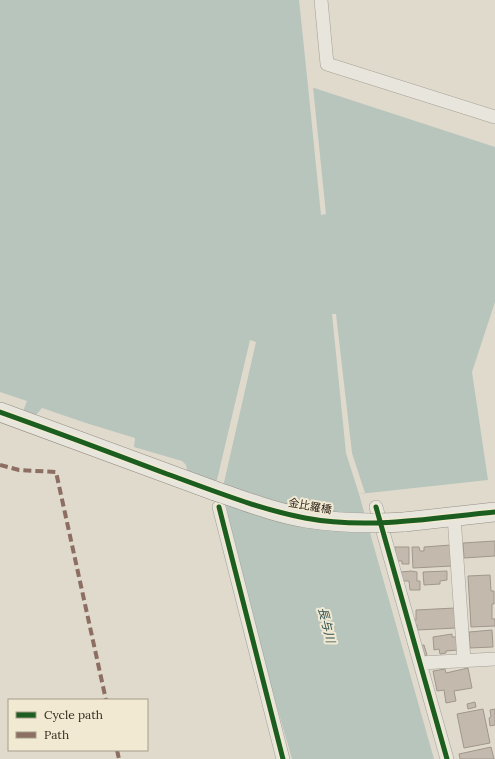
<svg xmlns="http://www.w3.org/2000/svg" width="495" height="759" font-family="Lora,'Noto Sans JP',serif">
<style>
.water{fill:#b7c5bd}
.pier{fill:#e0dacc}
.building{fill:#c3baad;stroke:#a0978c}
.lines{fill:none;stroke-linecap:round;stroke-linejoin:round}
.street-casing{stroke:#a59f95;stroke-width:14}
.secondary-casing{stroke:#958f85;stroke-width:20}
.street{stroke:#e8e5dd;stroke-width:13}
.secondary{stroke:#e8e5dd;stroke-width:19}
.secondary-bridge-casing{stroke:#958f85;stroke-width:20;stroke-linecap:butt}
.secondary-bridge{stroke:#e8e5dd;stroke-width:19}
.quiet{stroke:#8d6e63;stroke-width:4;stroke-dasharray:8 4;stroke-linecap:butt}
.cycleway-casing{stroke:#f1e9d2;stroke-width:8}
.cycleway{stroke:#1b5e20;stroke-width:5}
.labels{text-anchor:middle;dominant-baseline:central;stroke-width:4;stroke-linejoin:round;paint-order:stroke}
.street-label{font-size:11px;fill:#32291f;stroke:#f1e9d2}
.water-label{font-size:12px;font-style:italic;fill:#30504f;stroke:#f1e9d2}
</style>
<rect width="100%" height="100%" fill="#e0dacc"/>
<path class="water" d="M0 0H299L308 86 495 147V302L472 372 488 480 359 494 434 759H292L236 564 223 487 188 475 186 465 182 461 134 447 135 438 86 423 42 408 35 416 23 411 27 401 0 392Z"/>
<path class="pier" d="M308 86 313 87 326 214 321 215Z
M332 314H336L352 453 365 493 359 494 346 453Z
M250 340 256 342 223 487 216 484Z"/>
<path class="building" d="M495 541V556L464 558 463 543Z
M451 545 452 566 413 568 412 547H419L420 551H424V547Z
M395 547H409V564H402V561H395Z
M411 571 417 572V581H420V590H410L409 581H402L401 572Z
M447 571V580L440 581V584L424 585 423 572Z
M490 575 491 591H494V604H492V619H495V626L471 627 468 576Z
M455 608 456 628 417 630V625H414L413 620H416V610Z
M492 630 493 647 470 648 469 632Z
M452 634V637H457L458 650 446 651V653L440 654 439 649 434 650 433 637Z
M424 645 427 655 421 657 418 646Z
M468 668 472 688 454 691 456 701 446 703 444 690 437 691 433 671 445 669 446 673Z
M475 702 476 707 468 709 467 704Z
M483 709 490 743 464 748 457 714Z
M495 709V725L490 726 489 718 491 717 490 710Z
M491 747 494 759H460L459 754Z"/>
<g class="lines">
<defs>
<path id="street" d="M321 0 327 64 495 117
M219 507 283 759
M376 507 447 759
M454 516 464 661
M420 663 495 659"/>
<path id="secondary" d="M0 412 215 491
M404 522 495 512"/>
</defs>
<use href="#street" class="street-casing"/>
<use href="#secondary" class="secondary-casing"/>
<use href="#street" class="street"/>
<use href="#secondary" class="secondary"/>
<defs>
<path id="secondary-bridge" d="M215 491C245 501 275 513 306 518 338 523 372 524 404 522"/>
</defs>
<use href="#secondary-bridge" class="secondary-bridge-casing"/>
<use href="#secondary-bridge" class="secondary-bridge"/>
<path class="quiet" d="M0 465 19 470 56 472 106 700
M117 750 119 759"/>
<defs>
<path id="cycleway" d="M0 412C56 432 112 453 167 474 212 490 258 509 305 518 368 530 432 518 495 512
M219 507 283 759
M376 507 447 759"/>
</defs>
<use href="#cycleway" class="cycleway-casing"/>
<use href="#cycleway" class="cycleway"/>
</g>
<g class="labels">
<g class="street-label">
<text transform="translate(310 506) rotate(10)">金比羅橋</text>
</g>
<g class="water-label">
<text transform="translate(327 625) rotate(76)">長与川</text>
</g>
</g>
<rect x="8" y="699" width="140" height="52" fill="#f1e9d2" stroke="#a59c8a"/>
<rect x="16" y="712" width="20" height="6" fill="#1b5e20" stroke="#a59c8a"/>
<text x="44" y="719" font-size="12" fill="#32291f">Cycle path</text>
<rect x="16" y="732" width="20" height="6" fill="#8d6e63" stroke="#a59c8a"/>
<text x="44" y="739" font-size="12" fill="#32291f">Path</text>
</svg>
